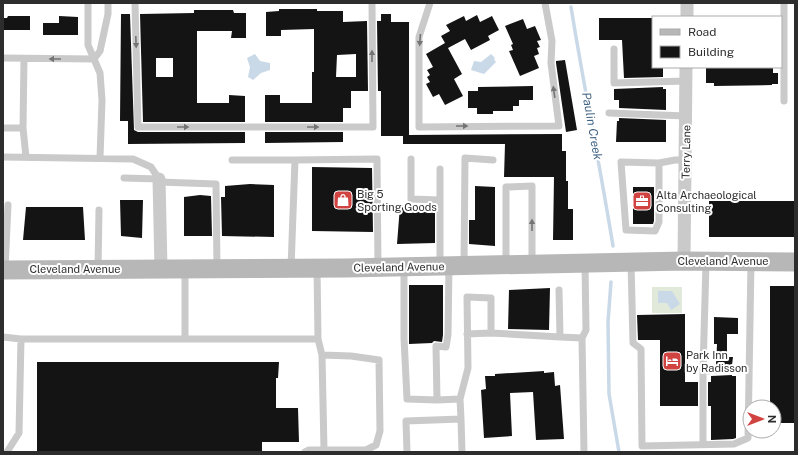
<svg xmlns="http://www.w3.org/2000/svg" width="798" height="455" font-family="'Public Sans',sans-serif">
<style>
.garden{fill:#e1e9db}
.water{fill:#c9d9e7}
.lines{fill:none;stroke-linecap:round;stroke-linejoin:round}
.stream{stroke:#c9d9e7;stroke-width:3.5}
.building{fill:#141414;fill-rule:evenodd}
.service{stroke:#cacaca;stroke-width:7}
.minor{stroke:#cacaca;stroke-width:13}
.secondary{stroke:#b7b7b7;stroke-width:19}
.oneway{fill:#747474}
.labels{text-anchor:middle;dominant-baseline:central;stroke-width:4;stroke-linejoin:round;paint-order:stroke}
.street-label{font-size:11px;fill:#2d2d2d;stroke:#fff}
.poi-label{font-size:11px;fill:#2d2d2d;stroke:#fff;text-anchor:start}
.water-label{font-size:12px;font-style:italic;fill:#446685;stroke:#fff}
</style>
<rect width="100%" height="100%" fill="#fff"/>
<path class="garden" d="M652 287H682V313H652Z"/>
<path class="water" d="M255 54 260 61 270 63V70L261 73 253 80 248 77 250 67 247 58Z
M491 54 495 58 494 59 496 62 484 74 471 70 474 61 481 62Z
M658 291H672L680 304 671 310 667 303H658Z"/>
<g class="lines">
<path class="stream" d="M571 7C584 87 600 166 613 246
M611 282 608 322 609 394 619 452"/>
</g>
<path class="building" d="M279 9H317V11H343V22L367 21 368 91H351V108H343V122H265V95H280V103H312V72H314V29L281 30V36H266V12L279 11ZM356 54V77H336L337 55Z
M194 10H233L234 13H246V38H231L232 31H197V103H229V95L245 96V122H143L140 14 194 13ZM156 58H173V77H156Z
M121 14H130L134 130 138 132H245V143L128 144V121H120Z
M381 14H391V22H409V135L562 134V151H566V181H568V209H573V240H553L554 177H504L505 144H403V136H381V91H378L377 21H381Z
M477 15 480 22 492 16 499 30 488 36 490 40 471 50 465 39 448 48 462 74 454 79 463 96 445 105 439 94 433 97 426 84 430 82 427 77 430 75 427 70 433 67 426 54 445 43 441 36 450 31 446 25 464 16 466 21Z
M8 16H30V30H3V18H7Z
M59 16 78 17V35H43V23H59Z
M599 18H653V67H663V77L624 78 622 40H599Z
M523 19 527 29 535 26 541 40 537 41 540 47 537 48 539 54 534 56 539 68 520 76 509 51 513 50 511 45 513 44 505 26Z
M565 60 577 130 566 132 556 63V61Z
M706 67H773V73H778V84H772V85L714 86V83H706Z
M533 86V100H519V106H513V111H493V114H477V108H468V91H478V87Z
M663 87V89H666V110L619 108V100H614V89Z
M619 118 666 120V142H616L617 121H619Z
M265 132H343V142L265 143Z
M312 167 372 168 373 232 312 231Z
M250 184 274 185V237L222 236 221 197H225V186Z
M475 186 495 187V246L469 244V220H475Z
M633 187H654V221L653 224H633Z
M200 195 211 196 212 236H184V197Z
M120 200H143L142 238 121 236Z
M709 201H795V237H709Z
M435 205V243L397 244 400 206Z
M26 207H83L85 240H23Z
M409 285H443V335L442 342 434 341 432 343 409 344Z
M770 286H795V423H774V407H770Z
M550 288 549 330 508 329 509 290Z
M685 314V382H698V406H660V340H638L637 315Z
M714 317 738 318V334H727V357H733L732 365H716L717 344H714Z
M37 362H279L278 378H276V408H298L299 442H262V452H37Z
M544 371V373L554 372 555 386 560 385 564 439 536 440 533 392 510 393 512 436 484 438 481 390 486 389 485 376H495V374Z
M732 375V376H736V438L733 439 711 440V406H708V382H711V376Z"/>
<g class="lines">
<path class="service" d="M88 3V45L100 73 102 100 100 158
M135 3 138 127H373L372 3
M430 3 419 37V127L559 126 551 63 552 41 545 3
M784 3V101
M614 49V83L686 81
M3 58 94 59
M24 59 23 128 26 157
M94 59 100 51 108 14V3
M609 113 686 116
M3 128H23
M3 157 133 159 151 167 159 179
M411 159V199L440 200
M232 160H295L291 268
M295 160 377 159 378 267
M659 163V222L655 231 626 230 621 162 659 163 675 160H686
M124 178 159 179
M159 182 216 184 217 268
M631 262 633 343 641 349 642 446 734 444 748 438 751 262
M706 263 703 371 749 369
M464 265 465 158 493 160
M506 265V187L532 186V264
M440 266V169
M404 267V338L407 399 437 400 436 346 446 347 448 335 449 266
M317 268 318 339 322 355 324 450H366L376 445 380 431 379 360 351 356 322 355
M5 269 8 205
M98 269 99 210
M185 271V338
M491 333 560 337 559 290
M3 337 21 339H318
M560 337 582 338 586 330 585 264
M582 338 584 452
M460 399 461 419
M437 400 460 399 468 368 467 297 491 298V333L467 334
M703 444V371
M7 452 19 433 21 339
M305 452 309 450H324
M407 452 406 421 461 419 462 452"/>
<path class="minor" d="M687 17V3
M159 179 161 268
M684 261 686 67"/>
<path class="secondary" d="M3 270 347 268 684 261 795 262"/>
</g>
<defs><path id="oneway-solid" d="M-6-.8H1V-3.2L6.5 0L1 3.2V.8H-6Z"/></defs>
<g class="oneway">
<use href="#oneway-solid" transform="translate(420 40) rotate(94)"/>
<use href="#oneway-solid" transform="translate(136 42) rotate(88)"/>
<use href="#oneway-solid" transform="translate(372 56) rotate(-90)"/>
<use href="#oneway-solid" transform="translate(55 59) rotate(-180)"/>
<use href="#oneway-solid" transform="translate(554 92) rotate(-98)"/>
<use href="#oneway-solid" transform="translate(462 126)"/>
<use href="#oneway-solid" transform="translate(183 127)"/>
<use href="#oneway-solid" transform="translate(313 127)"/>
<use href="#oneway-solid" transform="translate(532 225) rotate(-90)"/>
</g>
<defs>
<symbol id="shop-square" viewBox="-11 -11 22 22"><rect x="-9" y="-9" width="18" height="18" rx="4" fill="#d14341" stroke="#fff"/><path d="M-5-2.5h2.3a2.7 3.5 0 0 1 5.4 0H5L5.5 6h-11ZM-1.5-2.5h3a1.5 2.3 0 0 0-3 0Z" fill="#fff"/></symbol>
<symbol id="office-square" viewBox="-11 -11 22 22"><rect x="-9" y="-9" width="18" height="18" rx="4" fill="#d14341" stroke="#fff"/><path d="M-6-3h4V-5.5h4V-3h4V5H-6ZM-1-4.5V-3h2v-1.5ZM-6 0V1H6V0Z" fill="#fff"/></symbol>
<symbol id="hotel-square" viewBox="-11 -11 22 22"><rect x="-9" y="-9" width="18" height="18" rx="4" fill="#d14341" stroke="#fff"/><path d="M-6-4.5h1.5V1H6V5H4.5V3h-9V5H-6ZM-4 0a1.8 1.8 0 1 1 3.6 0ZM.5 0V-2.5h3Q6-2.5 6 0Z" fill="#fff"/></symbol>
</defs>
<g fill-rule="evenodd">
<use href="#shop-square" x="332" y="189" width="22" height="22"/>
<use href="#office-square" x="631" y="190" width="22" height="22"/>
<use href="#hotel-square" x="661" y="350" width="22" height="22"/>
</g>
<g class="labels">
<g class="street-label">
<text transform="translate(686 152) rotate(-89)">Terry Lane</text>
<text x="723" y="261">Cleveland Avenue</text>
<text transform="translate(399 267) rotate(-1)">Cleveland Avenue</text>
<text x="75" y="269">Cleveland Avenue</text>
</g>
<g class="poi-label">
<text x="357" y="194">Big 5<tspan x="357" dy="13">Sporting Goods</tspan></text>
<text x="656" y="195">Alta Archaeological<tspan x="656" dy="13">Consulting</tspan></text>
<text x="686" y="355">Park Inn<tspan x="686" dy="13">by Radisson</tspan></text>
</g>
<g class="water-label">
<text transform="translate(592 126) rotate(80)">Paulin Creek</text>
</g>
</g>
<rect width="798" height="455" fill="none" stroke="#2d2d2d" stroke-width="8"/>
<rect x="652" y="16" width="130" height="52" fill="#ffffff" stroke="#ababab"/>
<rect x="660" y="29" width="20" height="6" fill="#b7b7b7" stroke="#ababab"/>
<text x="688" y="36" font-size="12" fill="#2d2d2d">Road</text>
<rect x="660" y="46" width="20" height="12" fill="#141414" stroke="#ababab"/>
<text x="688" y="56" font-size="12" fill="#2d2d2d">Building</text>
<g transform="translate(762 419) rotate(90)"><circle r="19" fill="#ffffff" stroke="#ababab"/>
<path d="M0-3L7 15L0 10L-7 15Z" fill="#d14341"/>
<text y="-6" font-size="11" font-weight="bold" text-anchor="middle" fill="#2d2d2d">N</text>
</g>
</svg>
